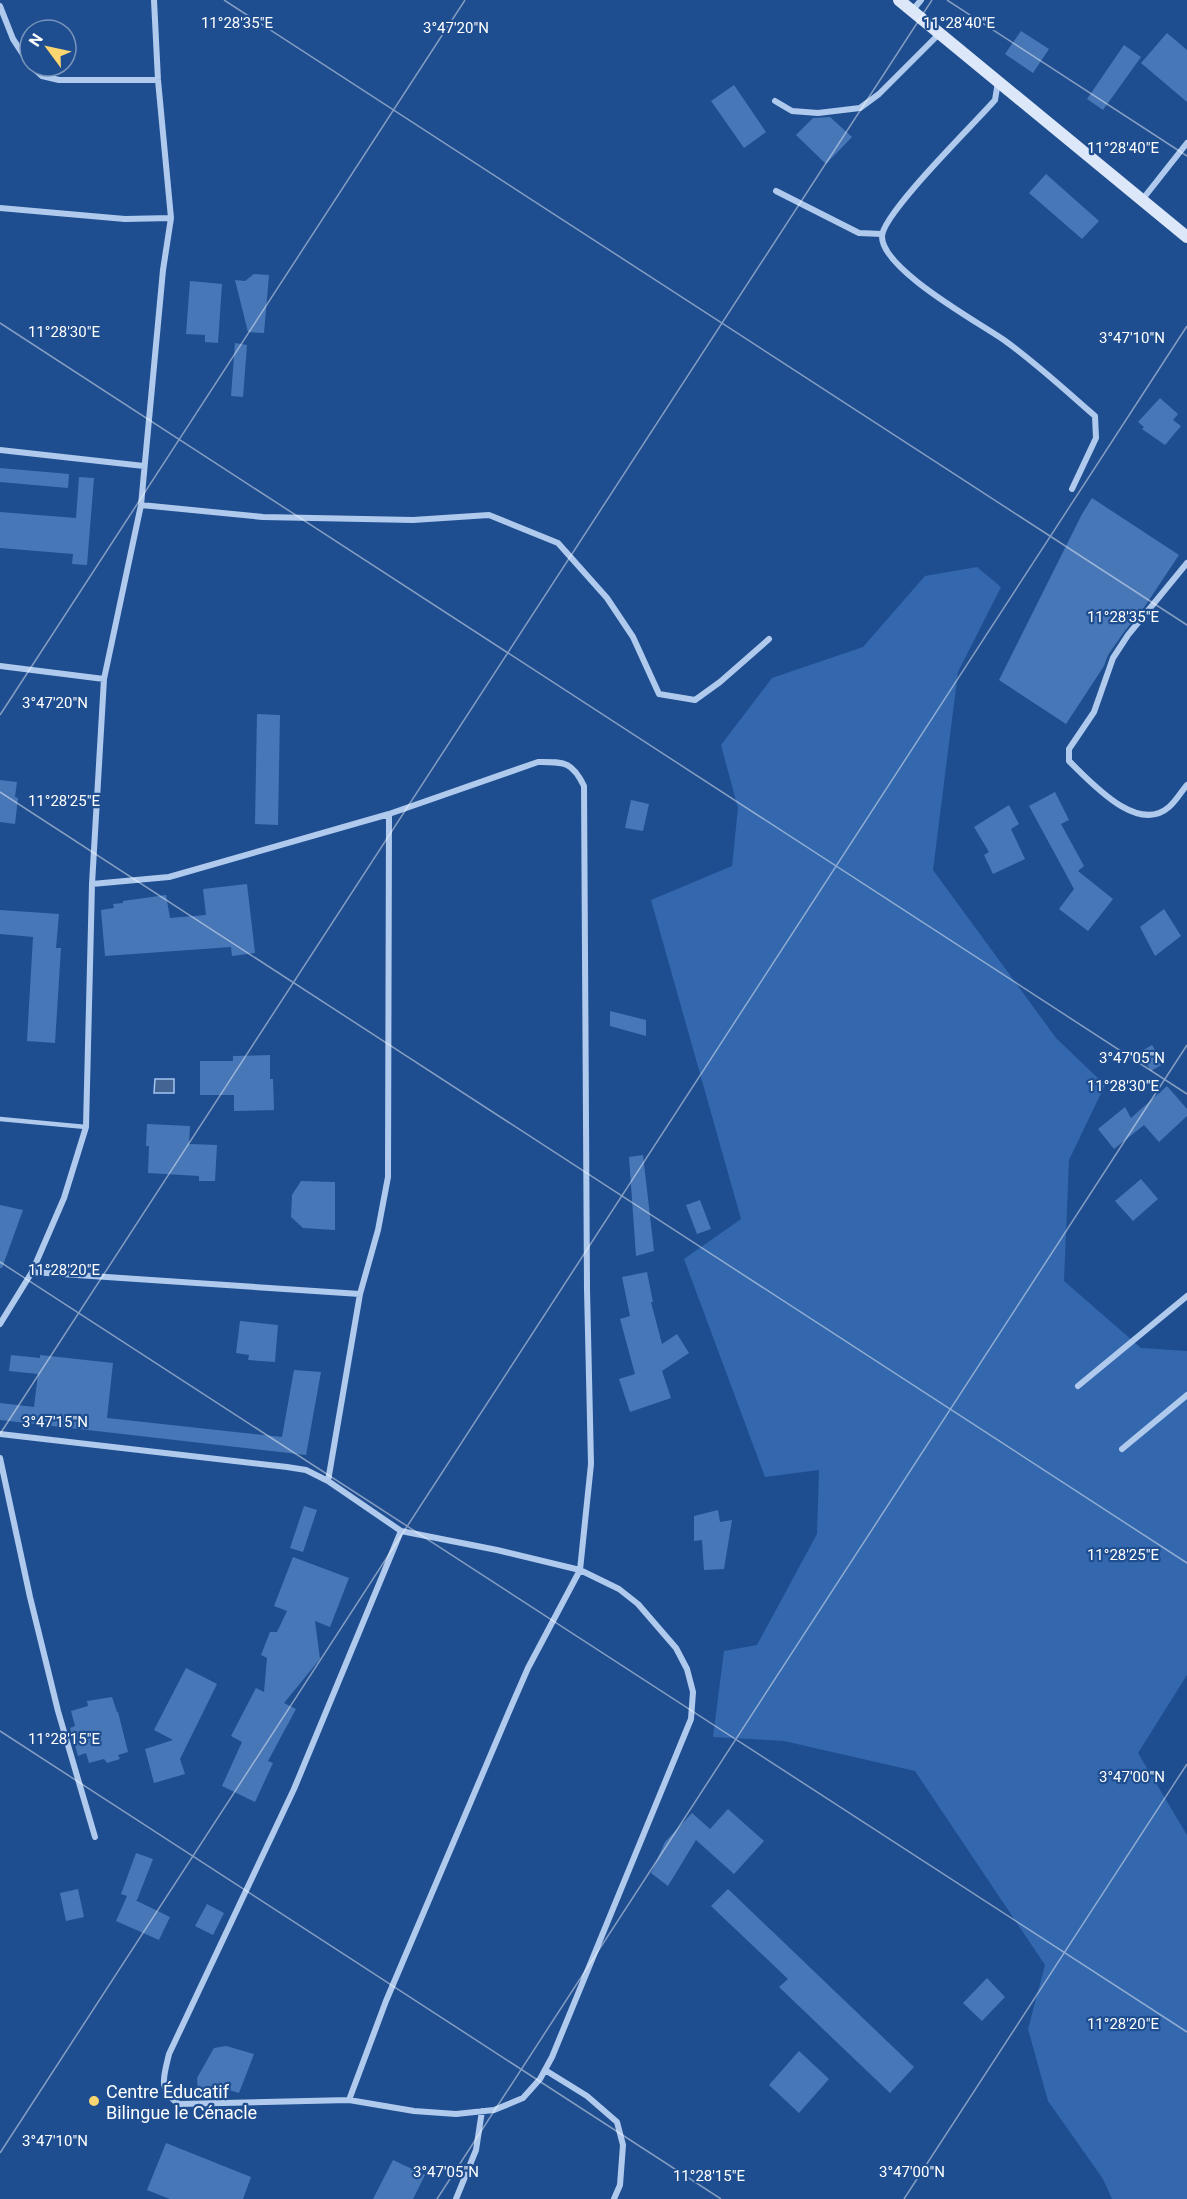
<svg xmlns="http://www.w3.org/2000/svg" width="1187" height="2199" font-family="Roboto,sans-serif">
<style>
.green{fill:#3367ae}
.water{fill:#446494;stroke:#a3c4ee;stroke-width:1.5}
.building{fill:#4877b7}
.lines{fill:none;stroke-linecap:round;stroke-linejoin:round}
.lane{stroke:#b0caed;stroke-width:4.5}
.street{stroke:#b0caed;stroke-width:6}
.secondary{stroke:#dce8fa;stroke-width:12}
.ticks{fill:none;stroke:#fff;stroke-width:1.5;stroke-opacity:0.45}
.poi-dot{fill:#fbd670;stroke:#1f4e90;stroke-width:2}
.labels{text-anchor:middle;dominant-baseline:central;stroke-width:4.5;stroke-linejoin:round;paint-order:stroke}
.poi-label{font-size:18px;fill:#fff;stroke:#1f4e90;text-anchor:start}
.ticks-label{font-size:15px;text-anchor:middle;fill:#fff;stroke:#1f4e90;stroke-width:4.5;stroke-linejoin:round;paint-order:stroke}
</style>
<rect width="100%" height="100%" fill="#1f4e90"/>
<path class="green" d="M977 567 1001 587 958 672 933 870 1056 1038 1105 1085 1069 1160 1064 1281 1141 1348 1187 1351V1675L1138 1753 1187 1835V2199H1112L1103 2179 1048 2101 1028 2029 1045 1965 915 1771 784 1741 713 1737 724 1651 757 1645 817 1534 819 1470 765 1477 684 1259 741 1219 651 900 732 866 738 808 721 745 772 678 863 647 925 576Z"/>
<path class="water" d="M155 1079H174V1093H154Z"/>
<path class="building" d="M1021 31 1049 49 1033 73 1005 54Z
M1167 33 1187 50V102L1141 63Z
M1124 45 1141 57 1103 110 1087 99Z
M734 85 766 132 744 148 711 101Z
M830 117 852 137 826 164 796 135 813 118Z
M1046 174 1099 221 1082 239 1029 193Z
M254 274 269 275 264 333 248 332 235 280 245 281Z
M190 281 222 284 218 343 205 342V335L186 334Z
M235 343 247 345 243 397 231 396Z
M1160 398 1178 414 1173 420 1181 426 1165 445 1142 429 1144 427 1138 422Z
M0 468 69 474 68 488 0 482Z
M79 477 94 478 87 565 72 564 73 554 0 548V512L76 518Z
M1092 498 1179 555 1145 606 1124 632 1108 655 1104 666 1066 724 999 680 1082 514Z
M257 714 280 715 278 825 255 824Z
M0 780 17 782 15 797 18 798 15 824 0 822Z
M1055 792 1069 820 1061 824 1084 866 1078 871 1113 899 1088 931 1059 909 1074 889 1029 806Z
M631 800 649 804 643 831 625 828Z
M1009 805 1019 824 1011 829 1025 859 993 874 984 855 989 852 974 827Z
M247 884 255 953 232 956 231 947 105 956 101 910 114 908 113 904 123 903V901L166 895 170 918 206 915 203 889Z
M1164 909 1181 936 1155 956 1140 927Z
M0 910 59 914 56 948H61L55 1043 27 1041 33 937 0 934Z
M610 1011 646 1020V1036L610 1026Z
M1152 1045 1163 1064 1151 1071 1140 1052Z
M270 1055V1079H273L274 1110 234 1111V1095H200V1061H233V1056Z
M1167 1086 1187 1109V1116L1159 1142 1144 1125 1114 1149 1098 1129 1125 1107 1131 1118Z
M147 1124 190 1126 189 1144 217 1145 215 1181H199V1176L148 1173 149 1146H146Z
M643 1155 654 1251 636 1256 629 1157Z
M1141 1179 1158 1199 1133 1221 1115 1201Z
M301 1181 335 1182V1230L303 1228 291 1217 292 1195Z
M700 1200 711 1229 697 1234 686 1205Z
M0 1205 23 1210 2 1268H0Z
M647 1272 653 1302H651L662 1344 677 1334 689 1353 662 1371 671 1398 630 1412 619 1379 635 1374 620 1319 630 1316 622 1277Z
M240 1321 278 1325 275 1362 248 1360 249 1355 236 1353Z
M11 1355 40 1358V1355L113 1363 107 1418 282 1437 294 1370 321 1372 306 1455 0 1420V1403L34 1407 38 1374 9 1371Z
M304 1506 317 1510 303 1552 290 1548Z
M718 1510 720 1522 732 1520 724 1569 704 1570 702 1540 694 1541V1516Z
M293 1557 349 1578 330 1627 315 1621 320 1659 284 1703 296 1709 268 1761 273 1763 255 1802 222 1786 242 1742 231 1736 256 1688 264 1692 267 1658 261 1655 270 1632H277L287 1611 274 1606Z
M186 1668 217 1684 180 1759 185 1774 154 1783 145 1749 173 1740 154 1730Z
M112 1697 117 1712H118L128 1752 118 1755 120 1759 107 1763 104 1759 89 1763 86 1753 78 1756 70 1728 75 1726 71 1711 88 1706 87 1701Z
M728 1809 764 1841 734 1874 696 1840 668 1886 651 1873 665 1842 692 1813 710 1829Z
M136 1853 153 1859 137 1900H135L170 1917 159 1940 116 1921 127 1896 121 1894Z
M78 1889 84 1917 66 1921 60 1893Z
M728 1889 914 2067 890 2093 779 1987 788 1979 711 1906Z
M207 1904 224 1913 213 1935 195 1926Z
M987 1978 1005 1997 982 2021 963 2003Z
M226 2046 254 2054 239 2093 219 2087 211 2093 207 2092 202 2098H198L197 2078 214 2048Z
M799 2051 829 2079 799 2113 769 2085Z
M166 2143 251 2177 243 2199H170L147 2190Z
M393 2160 425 2175 413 2199H373Z"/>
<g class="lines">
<path class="lane" d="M0 1119 86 1127"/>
<path class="street" d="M0 6 13 39 30 65
M912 11 921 0
M31 66 42 76 59 80H158
M998 82 995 100C975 123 883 213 882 236 881 269 978 322 1004 340 1036 363 1065 390 1095 416L1096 438 1072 489
M775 101 792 111 818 113 860 108 879 94 939 34
M776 191 859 233 882 234
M1142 200 1187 143
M0 208 125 219 171 218
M0 450 144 466
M141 505 263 517 413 520 489 515 558 543 607 598 633 637 659 694 695 700 720 682 769 639
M1187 563 1128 635 1113 658 1094 712 1069 749V761C1090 781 1137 835 1169 807 1176 801 1181 792 1187 785
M0 666 104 679
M389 814 388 1177 378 1230 360 1294 328 1481 401 1531
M92 884 169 877 389 814 538 762C564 762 572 761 584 786L587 1289 591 1464 580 1570 528 1668 511 1707 386 2001 349 2100
M32 1272 360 1294
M0 1324 32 1272 64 1198 86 1127 92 884 104 679 141 505 163 270 171 218 158 80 154 0
M1078 1386 1187 1296
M0 1434 287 1467 306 1470 328 1481
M1122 1449 1187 1395
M0 1458 30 1597 58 1711 95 1837
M401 1531 497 1550 580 1570 619 1589 638 1604 676 1648 687 1669 693 1692 691 1719 552 2057 540 2079 523 2098 494 2110 456 2114 414 2111 349 2100 179 2104C157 2090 164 2076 169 2054L294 1789Z
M545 2070 587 2096 617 2122 623 2145 620 2185 614 2199
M456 2199 476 2150 482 2111"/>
<path class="secondary" d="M899 0 1187 237"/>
</g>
<path class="ticks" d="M224 0 1187 625M947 0 1187 156M0 323 1187 1094M0 715 465 0M0 792 1187 1563M0 1262 1187 2032M0 1434 932 0M0 1731 721 2199M0 2153 1187 326M437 2199 1187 1045M904 2199 1187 1764"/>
<circle class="poi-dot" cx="94" cy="2101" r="6"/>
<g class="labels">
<g class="poi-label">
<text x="106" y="2091">Centre Éducatif<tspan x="106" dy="21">Bilingue le Cénacle</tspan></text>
</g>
</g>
<g class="ticks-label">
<text x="237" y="28">11°28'35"E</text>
<text x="959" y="28">11°28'40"E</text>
<text x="456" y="33">3°47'20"N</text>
<text x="1123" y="153">11°28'40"E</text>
<text x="64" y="337">11°28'30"E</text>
<text x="1132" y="343">3°47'10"N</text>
<text x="1123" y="622">11°28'35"E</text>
<text x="55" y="708">3°47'20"N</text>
<text x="64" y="806">11°28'25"E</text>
<text x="1132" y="1063">3°47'05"N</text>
<text x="1123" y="1091">11°28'30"E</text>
<text x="64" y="1275">11°28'20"E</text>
<text x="55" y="1427">3°47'15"N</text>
<text x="1123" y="1560">11°28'25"E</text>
<text x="64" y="1744">11°28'15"E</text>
<text x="1132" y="1782">3°47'00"N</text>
<text x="1123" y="2029">11°28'20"E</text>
<text x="55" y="2146">3°47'10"N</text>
<text x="446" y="2177">3°47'05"N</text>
<text x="912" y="2177">3°47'00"N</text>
<text x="709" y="2181">11°28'15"E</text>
</g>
<g transform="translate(48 48) rotate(303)"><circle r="28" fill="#1f4e90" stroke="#7995bc" stroke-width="1.5"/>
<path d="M0-4.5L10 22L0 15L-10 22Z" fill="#fbd670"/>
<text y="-9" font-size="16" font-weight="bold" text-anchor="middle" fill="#ffffff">N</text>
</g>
</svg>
